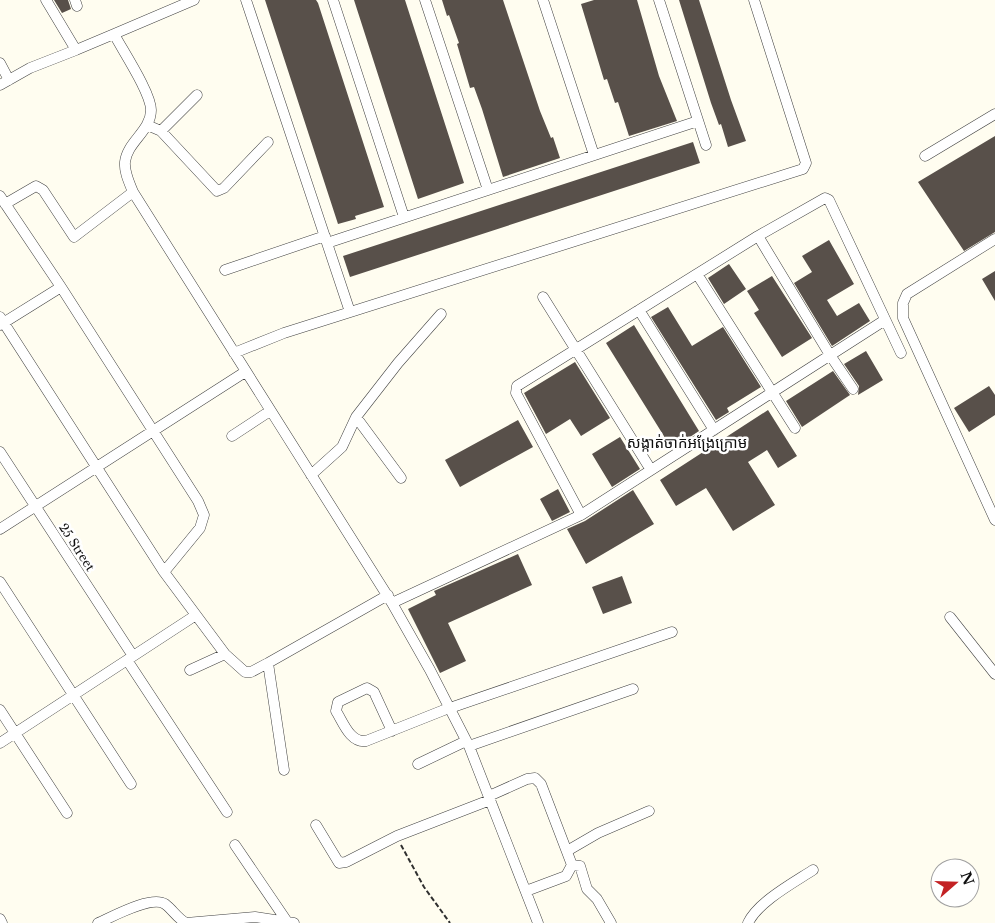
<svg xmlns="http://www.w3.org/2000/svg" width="995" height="923" font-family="'Libre Baskerville','Noto Sans Khmer',serif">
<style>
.building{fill:#58504a}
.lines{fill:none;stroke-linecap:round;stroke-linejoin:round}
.minor-casing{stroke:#414141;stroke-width:11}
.path{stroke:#303030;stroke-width:2;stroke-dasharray:5 2.5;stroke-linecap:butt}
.minor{stroke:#fff;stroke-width:10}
.labels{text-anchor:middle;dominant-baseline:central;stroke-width:5;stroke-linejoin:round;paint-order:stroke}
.street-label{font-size:12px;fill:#0e0e0e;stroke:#fff}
.quarter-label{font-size:15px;fill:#0e0e0e;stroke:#fff}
</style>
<rect width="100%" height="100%" fill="#fffdf0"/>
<path class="building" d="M54 0H68L71 9 62 13Z
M265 0H316L318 3 384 207 355 216 356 219 338 224Z
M354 0H405L464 183 418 199Z
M442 0H503L540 111 551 138 553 137 560 158 503 177 482 109 474 87 470 88 457 44 459 43 449 15 447 16Z
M594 0H637L659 76 677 121 629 136 618 102 615 103 607 79 604 80 581 4Z
M679 0H699L731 100 746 141 728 147 721 124 719 125 711 103Z
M995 136V232L964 251 918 182Z
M693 142 700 163 350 277 343 256Z
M829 240 854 284 827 300 837 316 859 303 870 321 832 346 794 283 812 272 802 256Z
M729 264 746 289 724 304 708 278Z
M995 271V301L982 279Z
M772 276 812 338 782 357 754 313 759 310 747 291Z
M668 307 692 346 723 327 761 387 727 408 729 412 716 420 651 317Z
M634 325 699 431 672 449 606 343Z
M866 351 883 380 858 395 859 386 844 364Z
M575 362 610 418 581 436 570 419 546 434 524 393Z
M833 371 850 395 802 427 786 401Z
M989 386 995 395V415L969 432 954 408Z
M768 410 797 456 778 468 767 450 748 462 775 505 733 531 706 488 676 506 660 480Z
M518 420 533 447 460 487 445 460Z
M620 437 640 469 612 487 592 454Z
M558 489 570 512 552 521 540 499Z
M633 490 654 524 586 564 567 529 585 521Z
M518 554 532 585 448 623 466 661 440 673 408 609 436 595 434 591Z
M622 576 632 603 603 614 592 587Z"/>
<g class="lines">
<defs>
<path id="minor" d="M46 0 76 50 114 34C123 51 151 93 151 110 151 131 127 142 125 162 124 172 129 182 133 192L392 603 430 670 469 746 538 923
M75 0 77 6
M246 0 350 312
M333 0 404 217
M425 0 488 190
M543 0 594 155
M659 0 706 145
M114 34 194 0
M0 63 9 80
M0 85 30 68 76 50
M147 125 161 131 217 191 224 188 268 142
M161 131 197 95
M925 156 995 114
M0 196 61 287 198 501 204 515 200 528 164 572
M5 204 36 186 43 190 74 237 133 192
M758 236 830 355 853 389
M995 239 907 294 903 303V318L995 520
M327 243 698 121
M225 270 325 236
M697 274 795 428
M543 297 651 470
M639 310 714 430
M0 317 164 572 225 654 245 672H251L268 663 388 595
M0 325 61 287
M234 353 284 333 803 169 806 163 754 0
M356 417 401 478
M232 436 270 411
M0 452 133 656
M311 475 342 447 356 417 398 363 441 314
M581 515 516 393 517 386 758 236 825 198 829 200 901 353
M0 529 245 372
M0 582 131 784
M392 603 581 515 885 320
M950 617 995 674
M127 660 227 812
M268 663 284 770
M190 670 225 654
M0 710 67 813
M392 731 374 692 367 688 338 702 336 711C343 722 350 743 366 741L444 710 672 632
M0 743 196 615
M469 746 633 689
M418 764 466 741
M489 796 527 779 535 778 541 784 572 865 566 876 526 891
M316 825 339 863 346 862 397 836 490 800
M235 845 286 920
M567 851 598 833 649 811
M572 865 580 866 587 889 597 899 611 923
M0 919 2 923
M98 923C112 917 151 895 165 904 173 910 177 918 186 923L255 917 294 923
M748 923C758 902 793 883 813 870"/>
</defs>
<use href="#minor" class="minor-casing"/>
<path class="path" d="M401 845 424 887 450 923"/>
<use href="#minor" class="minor"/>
</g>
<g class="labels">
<g class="street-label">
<text transform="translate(77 547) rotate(57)">25 Street</text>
</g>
<g class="quarter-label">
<text x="687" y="442">សង្កាត់ចាក់អង្រែក្រោម</text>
</g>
</g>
<g transform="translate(955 883) rotate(70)"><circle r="24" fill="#ffffff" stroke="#9f9f9f"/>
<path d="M0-4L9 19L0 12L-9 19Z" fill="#c32224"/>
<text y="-8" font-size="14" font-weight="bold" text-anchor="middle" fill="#0e0e0e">N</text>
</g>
</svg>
